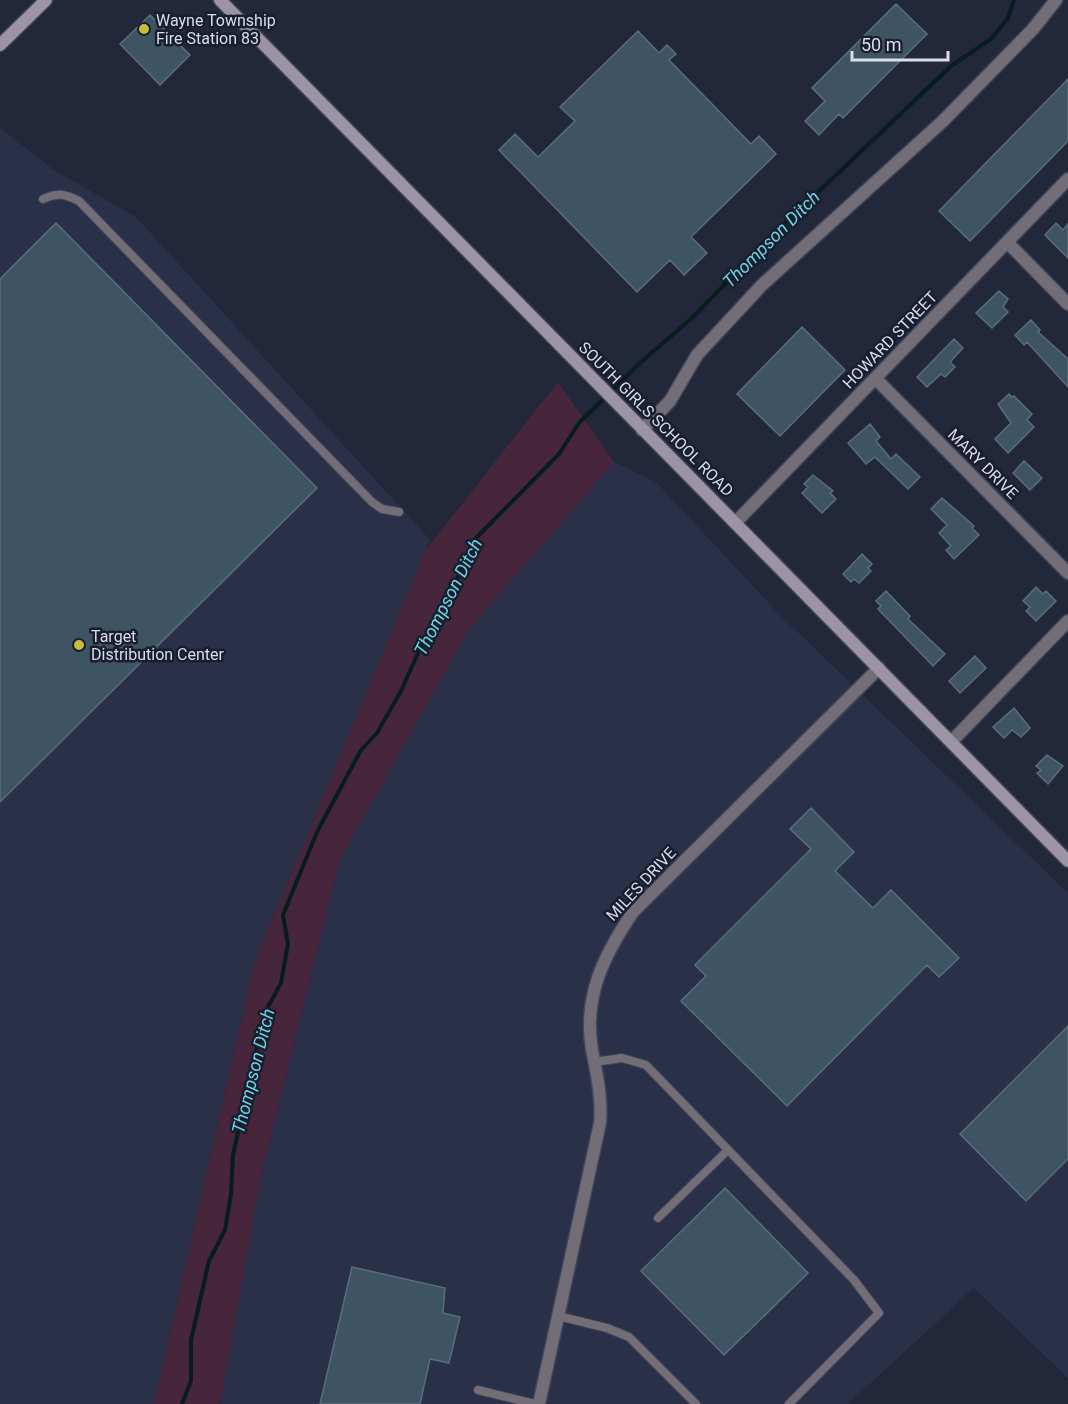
<svg xmlns="http://www.w3.org/2000/svg" width="1068" height="1404" font-family="Roboto,sans-serif">
<style>
.built{fill:#2a3048}
.green{fill:#47263b}
.lines{fill:none;stroke-linecap:round;stroke-linejoin:round}
.stream{stroke:#061c1f;stroke-width:4}
.building{fill:#3f5463;stroke:#586e7e;stroke-width:1.5}
.lane-casing{stroke:#404456;stroke-width:10}
.street-casing{stroke:#404456;stroke-width:15}
.secondary-casing{stroke:#404456;stroke-width:15}
.lane{stroke:#726d77;stroke-width:8}
.street{stroke:#726d77;stroke-width:12}
.secondary{stroke:#9c94a4;stroke-width:12}
.poi-dot{fill:#c6bc3c;stroke:#191d30;stroke-width:2}
.labels{text-anchor:middle;dominant-baseline:central;stroke-width:5;stroke-linejoin:round;paint-order:stroke}
.poi-label{font-size:16px;fill:#daddea;stroke:#191d30;text-anchor:start}
.street-label{font-size:16px;fill:#daddea;stroke:#191d30}
.water-label{font-size:18px;font-style:italic;fill:#6ad5e3;stroke:#191d30}
</style>
<rect width="100%" height="100%" fill="#23273a"/>
<path class="built" d="M0 128 54 170 136 217 430 540 255 961 154 1404H0Z
M614 462 656 482 780 615 1068 893V1378L974 1288 848 1404H220L260 1180 340 859 469 629Z"/>
<path class="green" d="M558 382 614 462 469 629 340 859 260 1180 222 1396 219 1404H154L255 961 425 551Z"/>
<g class="lines">
<path class="stream" d="M182 1404 191 1381V1340L209 1261 225 1230 231 1194 233 1155 265 1012 281 983 288 944 283 915 317 832 361 750 377 733 401 691 418 653 441 617 473 541 559 454 579 423 641 362 692 318 776 232 951 66 991 39 1008 18 1014 0"/>
</g>
<path class="building" d="M896 4 927 34 843 118 839 114 819 135 805 121 825 101 812 88Z
M150 15 190 55 160 85 120 44Z
M638 31 659 53 667 45 676 54 669 60 751 144 759 136 776 154 691 237 707 253 684 275 670 260 637 292 499 150 515 134 538 157 575 121 560 107Z
M1068 79V141L970 241 939 211Z
M56 223 317 488 0 802V279Z
M1056 223 1063 230 1068 224V258L1045 235Z
M999 291 1008 299 1003 307 1008 312 992 328 976 313Z
M1031 320 1040 330 1038 332 1068 359V387L1027 342 1024 345 1015 335Z
M802 327 845 370 780 436 737 394Z
M954 339 963 348 950 362 955 367 945 377 941 374 927 387 917 377Z
M1009 394 1012 397 1014 396 1032 414 1027 420 1034 427 1008 453 995 439 1011 423 998 404Z
M870 424 880 437 876 441 891 459 896 454 920 477 908 489 875 457 866 464 848 443Z
M1024 461 1042 478 1030 490 1013 473Z
M813 475 833 491 830 493 836 499 822 513 802 493 808 487 804 484Z
M942 498 974 526 972 528 979 535 954 559 946 550 951 546 939 533 947 525 931 509Z
M862 554 872 564 868 568 871 571 859 583 854 579 851 582 843 574Z
M1036 587 1043 594 1046 591 1056 601 1036 621 1026 611 1030 607 1023 601Z
M886 591 910 616 908 619 945 654 933 666 878 609 881 606 876 601Z
M975 656 986 668 960 693 949 681Z
M1014 708 1030 728 1021 737 1012 730 1004 738 993 727Z
M1047 755 1063 766 1048 784 1037 773 1041 770 1036 766Z
M811 808 854 852 835 871 873 908 891 890 959 958 939 977 927 965 787 1106 681 1001 706 976 695 965 811 849 790 829Z
M1068 1026V1159L1026 1201 960 1134Z
M725 1188 808 1273 724 1355 641 1271Z
M352 1267 445 1288 443 1313 460 1317 449 1363 430 1359 420 1404H320Z"/>
<g class="lines">
<defs>
<path id="lane" d="M43 199C58 192 65 194 79 201L372 502 382 509 399 512
M594 1062 622 1058 646 1065 854 1280 879 1313 789 1404
M658 1218 728 1150
M558 1316 607 1328 629 1337 696 1404
M478 1390 535 1404"/>
<path id="street" d="M1007 242 1068 304
M875 378 1068 573
M642 430 670 401 697 355 762 285 943 121 1033 29 1056 0
M735 523 1068 179
M951 742 1068 621
M539 1404 600 1123C602 1097 597 1075 592 1050 583 996 604 955 633 912L879 668"/>
<path id="secondary" d="M220 0 1068 861
M0 45 46 0"/>
</defs>
<use href="#lane" class="lane-casing"/>
<use href="#street" class="street-casing"/>
<use href="#secondary" class="secondary-casing"/>
<use href="#lane" class="lane"/>
<use href="#street" class="street"/>
<use href="#secondary" class="secondary"/>
</g>
<g class="poi-dot">
<circle cx="144" cy="29" r="6"/>
<circle cx="79" cy="645" r="6"/>
</g>
<g class="labels">
<g class="poi-label">
<text x="156" y="20">Wayne Township<tspan x="156" dy="18">Fire Station 83</tspan></text>
<text x="91" y="636">Target<tspan x="91" dy="18">Distribution Center</tspan></text>
</g>
<g class="street-label">
<text transform="translate(890 340) rotate(-46)">HOWARD STREET</text>
<text transform="translate(656 419) rotate(45)">SOUTH GIRLS SCHOOL ROAD</text>
<text transform="translate(983 464) rotate(45)">MARY DRIVE</text>
<text transform="translate(641 884) rotate(-47)">MILES DRIVE</text>
</g>
<g class="water-label">
<text transform="translate(771 239) rotate(-45)">Thompson Ditch</text>
<text transform="translate(448 597) rotate(-63)">Thompson Ditch</text>
<text transform="translate(253 1071) rotate(-76)">Thompson Ditch</text>
</g>
</g>
<path d="M852 51v9h96v-9" fill="none" stroke="#daddea" stroke-width="3"/>
<text x="861" y="51" font-size="18" fill="#daddea" stroke="#191d30" stroke-width="4.5" paint-order="stroke">50 m</text>
</svg>
